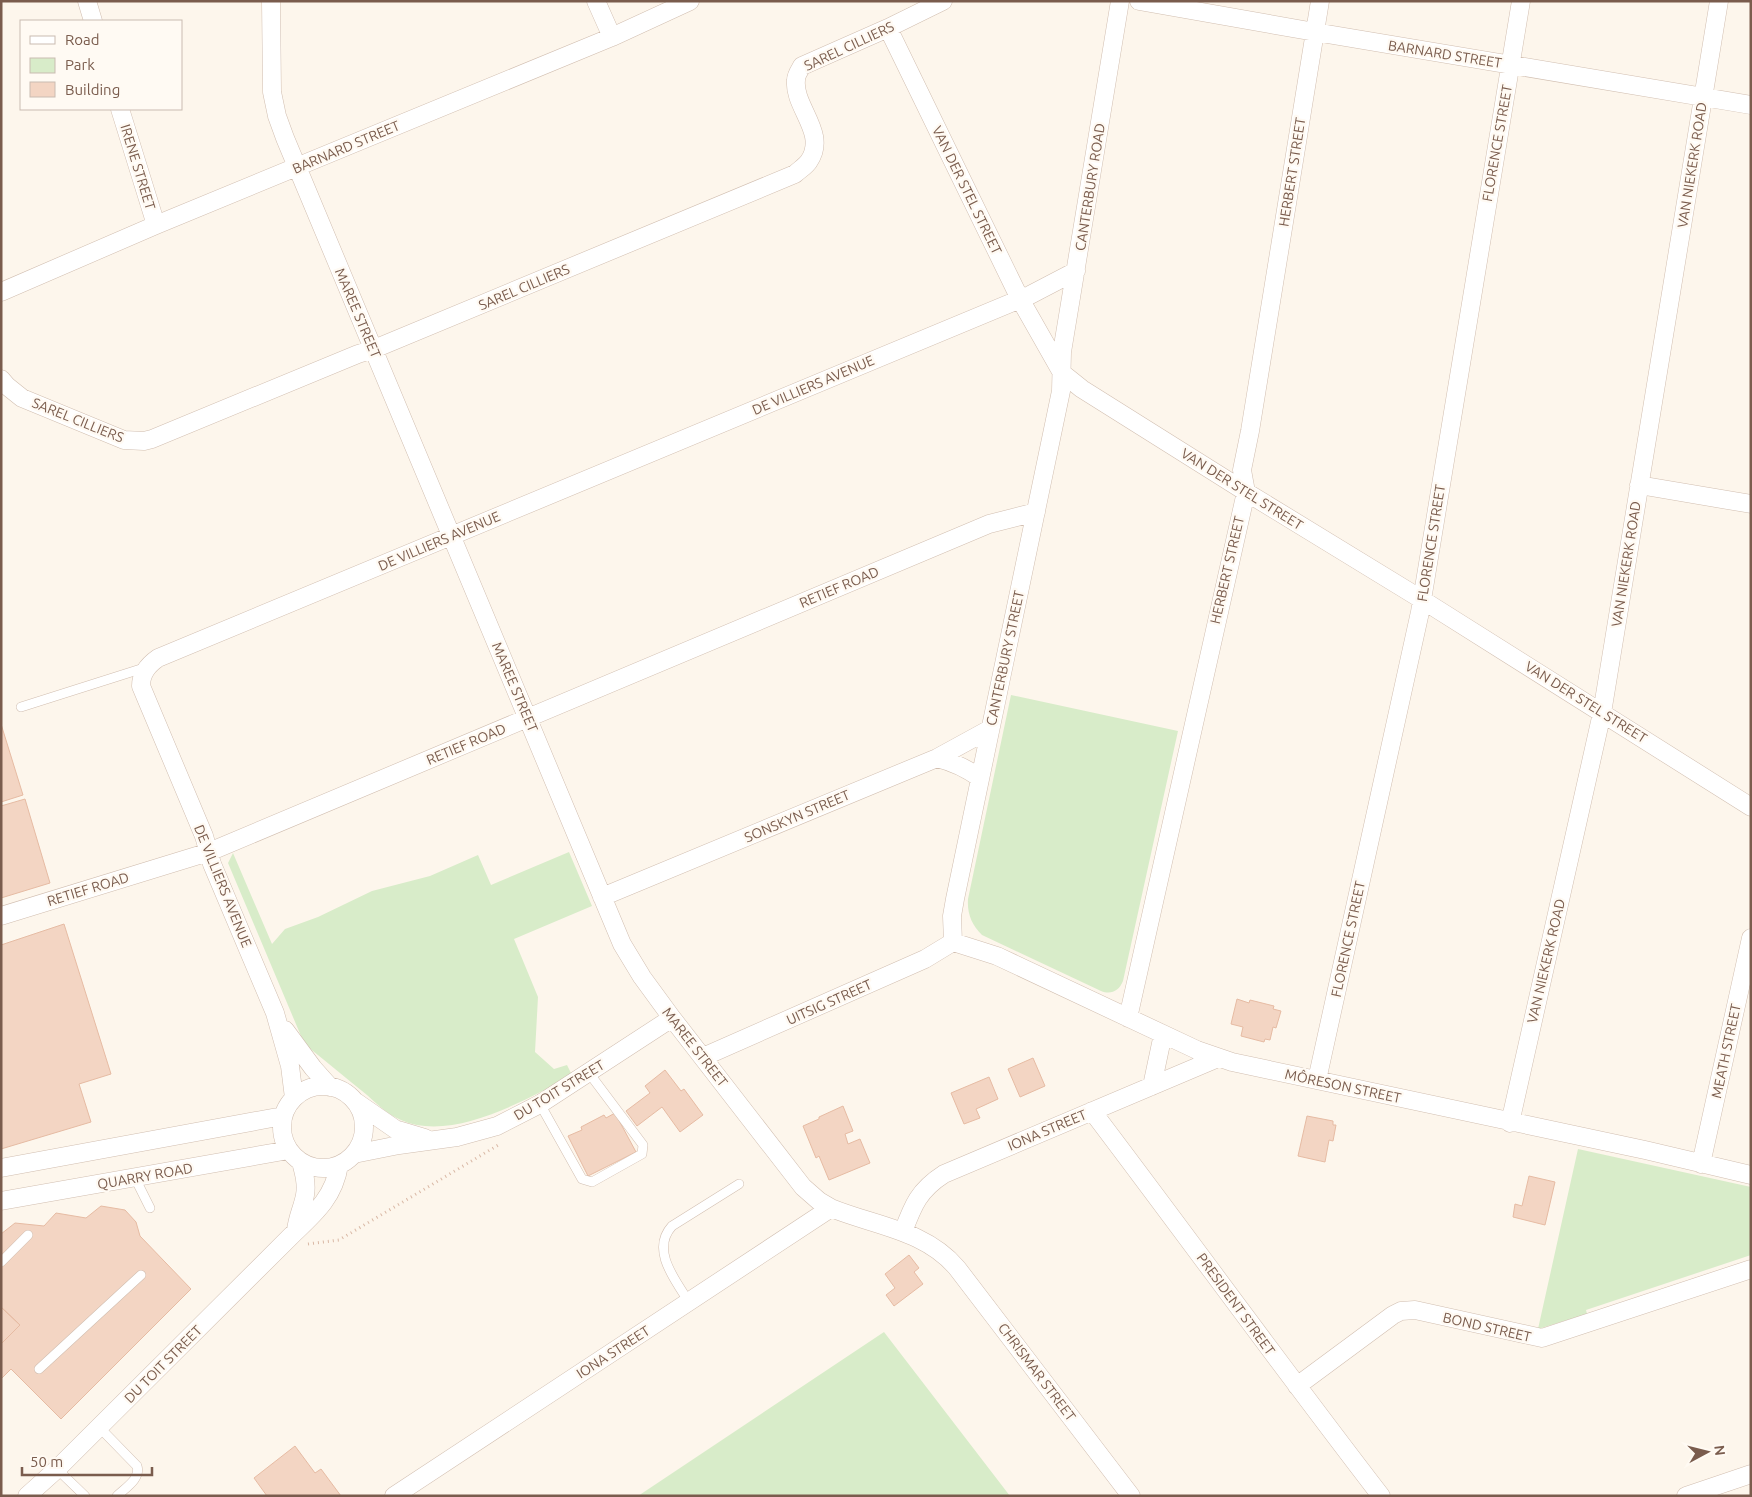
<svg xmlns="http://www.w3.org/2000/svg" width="1752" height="1497" font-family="Ubuntu,sans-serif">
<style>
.green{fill:#d8ecc9}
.building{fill:#f3d5c3;stroke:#e6bba3}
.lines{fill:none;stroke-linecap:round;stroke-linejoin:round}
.service-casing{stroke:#d1beb0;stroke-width:10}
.minor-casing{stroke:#d1beb0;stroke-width:19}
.path{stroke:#d9b8a5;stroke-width:3;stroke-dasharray:1 4;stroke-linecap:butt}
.service{stroke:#fff;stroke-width:9}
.minor{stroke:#fff;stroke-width:18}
.labels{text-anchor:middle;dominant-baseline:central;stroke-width:4.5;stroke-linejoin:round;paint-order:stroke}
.street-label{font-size:14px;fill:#7a5c4d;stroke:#fffaf3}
</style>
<rect width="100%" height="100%" fill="#fdf6ec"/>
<path class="green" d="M1011 695 1178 731 1123 981C1119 991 1111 995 1101 991L982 935C972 925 967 914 968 899Z
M569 852 592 906 514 939 538 997 535 1052 554 1069 567 1065 572 1075C528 1099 452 1143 401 1120 388 1115 377 1104 367 1095 347 1079 328 1063 308 1047L301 1036 228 863 233 853 272 944 285 929 318 917 372 891 430 876 478 855 491 885Z
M1578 1149 1751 1187V1255L1586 1310 1587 1314 1538 1329Z
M884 1332 1010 1496H638Z"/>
<path class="building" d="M1 724 23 795 1 802Z
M25 799 50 883 1 898V806Z
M64 924 111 1074 79 1084 91 1122 1 1149V945Z
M1237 999 1249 1003 1250 1000 1274 1006 1273 1009 1281 1011 1276 1028 1273 1027 1270 1040 1265 1039 1264 1042 1241 1036 1243 1027 1231 1024Z
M1033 1058 1045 1086 1020 1097 1008 1069Z
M665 1070 681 1091 684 1089 703 1115 680 1132 662 1107 637 1126 626 1111 650 1093 645 1086Z
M989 1077 998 1099 976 1109 980 1118 964 1124 951 1093Z
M843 1106 853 1131 845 1134 848 1144 860 1139 870 1163 829 1180 819 1156 816 1158 803 1126 819 1119V1117Z
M615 1113 636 1152 588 1176 568 1136 582 1130 581 1127 604 1115 606 1118Z
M1307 1116 1333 1121V1125H1336L1333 1141 1329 1140 1325 1162 1298 1156Z
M1529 1176 1555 1182 1545 1225 1513 1217 1515 1204 1522 1206Z
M101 1206 125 1210 136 1222 140 1236 191 1289 61 1419 11 1369 1 1379V1344L20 1325 1 1307V1234L15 1223 44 1226 56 1213 86 1218Z
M909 1255 919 1268 914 1272 923 1284 894 1306 886 1295 895 1288 885 1274Z
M1 1307 20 1325 1 1344Z
M295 1446 315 1473 321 1469 341 1496H267L254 1478Z"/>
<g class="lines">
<defs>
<path id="service" d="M21 707 147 667
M540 1104 582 1179 592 1182 642 1154 643 1145 589 1073
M135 1178 150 1208
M1 1262 28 1235
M689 1302C676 1281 650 1250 672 1226L739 1184
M39 1369 141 1275
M99 1427 137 1466C141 1479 125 1488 117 1496
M57 1469 85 1496"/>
<path id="minor" d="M87 1 93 21
M271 1 272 92 277 116 285 138 622 944 642 977 672 1018 803 1187 819 1201 831 1208C875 1226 925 1230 957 1268L1131 1496
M596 1 612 37
M1139 1 1315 32 1751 105
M888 28 1020 299 1062 373 1082 389 1246 492 1421 599 1751 807
M120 109 156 225
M1 292 156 225 612 37 690 1
M1 379 7 386 22 398 124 440 144 441 152 439 358 354 374 349 795 174C799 170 806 166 809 161 828 133 793 107 796 80 796 75 799 71 802 66L888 28 943 1
M1639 485 1751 504
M937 758C953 762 966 768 980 778
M602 897 937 758 990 729
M1 916 209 852 989 524 1036 512
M953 942 952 916 955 899 1061 391 1062 352 1120 1
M953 942 997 956 1197 1050 1232 1062 1645 1150 1751 1175
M1128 1018 1246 492 1242 470 1250 431 1320 1
M285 1030 313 1068 330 1087
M703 1057 925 959 953 942
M1317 1080 1420 612 1521 1
M282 1127a41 41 0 1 1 82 0a41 41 0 1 1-82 0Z
M1152 1086 1163 1034
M294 1098 290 1066 275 1013 212 864 204 836 141 686C141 673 148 665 158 658L1030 295 1076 271
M356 1102 395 1129 425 1138
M1092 1111C1189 1239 1283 1369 1381 1496
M1510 1123 1602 713 1719 1
M354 1154 399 1145 457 1137 497 1126 540 1104 672 1018
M1701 1164 1751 938
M1 1168 283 1116
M1 1201 289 1150
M296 1231C297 1218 303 1207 305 1195 307 1184 304 1173 301 1162
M903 1232C913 1205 919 1190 944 1174L1218 1058
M1297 1386 1393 1315 1401 1311 1415 1310 1542 1338 1751 1269
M27 1496 57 1469 291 1236C313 1215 334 1198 339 1165
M394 1496 831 1208
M1686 1496 1751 1474"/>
</defs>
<use href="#service" class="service-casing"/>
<use href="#minor" class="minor-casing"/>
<path class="path" d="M308 1244 339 1240 500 1144"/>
<use href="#service" class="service"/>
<use href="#minor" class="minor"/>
</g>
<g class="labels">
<g class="street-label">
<text transform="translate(849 46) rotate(-25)">SAREL CILLIERS</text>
<text transform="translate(1445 54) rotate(9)">BARNARD STREET</text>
<text transform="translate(1497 143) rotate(-80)">FLORENCE STREET</text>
<text transform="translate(346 147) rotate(-23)">BARNARD STREET</text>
<text transform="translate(1692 165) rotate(-81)">VAN NIEKERK ROAD</text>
<text transform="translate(138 167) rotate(73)">IRENE STREET</text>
<text transform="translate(1292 172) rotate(-81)">HERBERT STREET</text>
<text transform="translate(1090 187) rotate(-81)">CANTERBURY ROAD</text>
<text transform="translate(967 190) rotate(64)">VAN DER STEL STREET</text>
<text transform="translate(524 287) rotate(-23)">SAREL CILLIERS</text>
<text transform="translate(358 313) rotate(67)">MAREE STREET</text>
<text transform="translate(813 385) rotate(-23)">DE VILLIERS AVENUE</text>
<text transform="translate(78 420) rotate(22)">SAREL CILLIERS</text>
<text transform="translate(1242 489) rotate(32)">VAN DER STEL STREET</text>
<text transform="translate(439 541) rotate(-23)">DE VILLIERS AVENUE</text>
<text transform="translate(1431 543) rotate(-81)">FLORENCE STREET</text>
<text transform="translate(1626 564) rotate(-81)">VAN NIEKERK ROAD</text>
<text transform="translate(1227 570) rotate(-77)">HERBERT STREET</text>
<text transform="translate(839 587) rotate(-23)">RETIEF ROAD</text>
<text transform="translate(1005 658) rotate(-78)">CANTERBURY STREET</text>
<text transform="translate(515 687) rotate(67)">MAREE STREET</text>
<text transform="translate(1586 702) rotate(32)">VAN DER STEL STREET</text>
<text transform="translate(466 744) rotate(-23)">RETIEF ROAD</text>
<text transform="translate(797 816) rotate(-23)">SONSKYN STREET</text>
<text transform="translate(223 886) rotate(68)">DE VILLIERS AVENUE</text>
<text transform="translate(88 889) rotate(-17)">RETIEF ROAD</text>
<text transform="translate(1348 939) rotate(-78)">FLORENCE STREET</text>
<text transform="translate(1546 961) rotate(-77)">VAN NIEKERK ROAD</text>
<text transform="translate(829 1002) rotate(-24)">UITSIG STREET</text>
<text transform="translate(695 1047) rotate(52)">MAREE STREET</text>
<text transform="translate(1726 1051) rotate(-78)">MEATH STREET</text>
<text transform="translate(1343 1086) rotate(12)">MÔRESON STREET</text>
<text transform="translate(559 1090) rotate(-31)">DU TOIT STREET</text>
<text transform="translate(1047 1130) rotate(-23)">IONA STREET</text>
<text transform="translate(145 1176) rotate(-10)">QUARRY ROAD</text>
<text transform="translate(1236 1304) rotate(54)">PRESIDENT STREET</text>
<text transform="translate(1487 1327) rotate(13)">BOND STREET</text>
<text transform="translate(613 1352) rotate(-33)">IONA STREET</text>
<text transform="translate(163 1364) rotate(-45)">DU TOIT STREET</text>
<text transform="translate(1037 1372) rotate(53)">CHRISMAR STREET</text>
</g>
</g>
<rect width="1752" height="1497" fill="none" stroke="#7a5c4d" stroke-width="5"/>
<rect x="20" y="20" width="162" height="90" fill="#fffaf3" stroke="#cabbb1"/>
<rect x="30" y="36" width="25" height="8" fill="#ffffff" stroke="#cabbb1"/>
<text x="65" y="45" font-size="15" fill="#7a5c4d">Road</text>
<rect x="30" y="58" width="25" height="15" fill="#d8ecc9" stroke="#cabbb1"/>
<text x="65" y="70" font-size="15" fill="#7a5c4d">Park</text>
<rect x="30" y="82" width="25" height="15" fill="#f3d5c3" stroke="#cabbb1"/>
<text x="65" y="95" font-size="15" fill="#7a5c4d">Building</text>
<g transform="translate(1707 1452) rotate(83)" stroke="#fffaf3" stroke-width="4" paint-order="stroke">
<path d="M0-4L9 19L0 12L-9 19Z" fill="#7a5c4d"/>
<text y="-8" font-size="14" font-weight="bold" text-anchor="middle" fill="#7a5c4d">N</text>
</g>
<path d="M22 1467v8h130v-8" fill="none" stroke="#7a5c4d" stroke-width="2.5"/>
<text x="30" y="1467" font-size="15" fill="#7a5c4d" stroke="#fffaf3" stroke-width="4" paint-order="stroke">50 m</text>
</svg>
